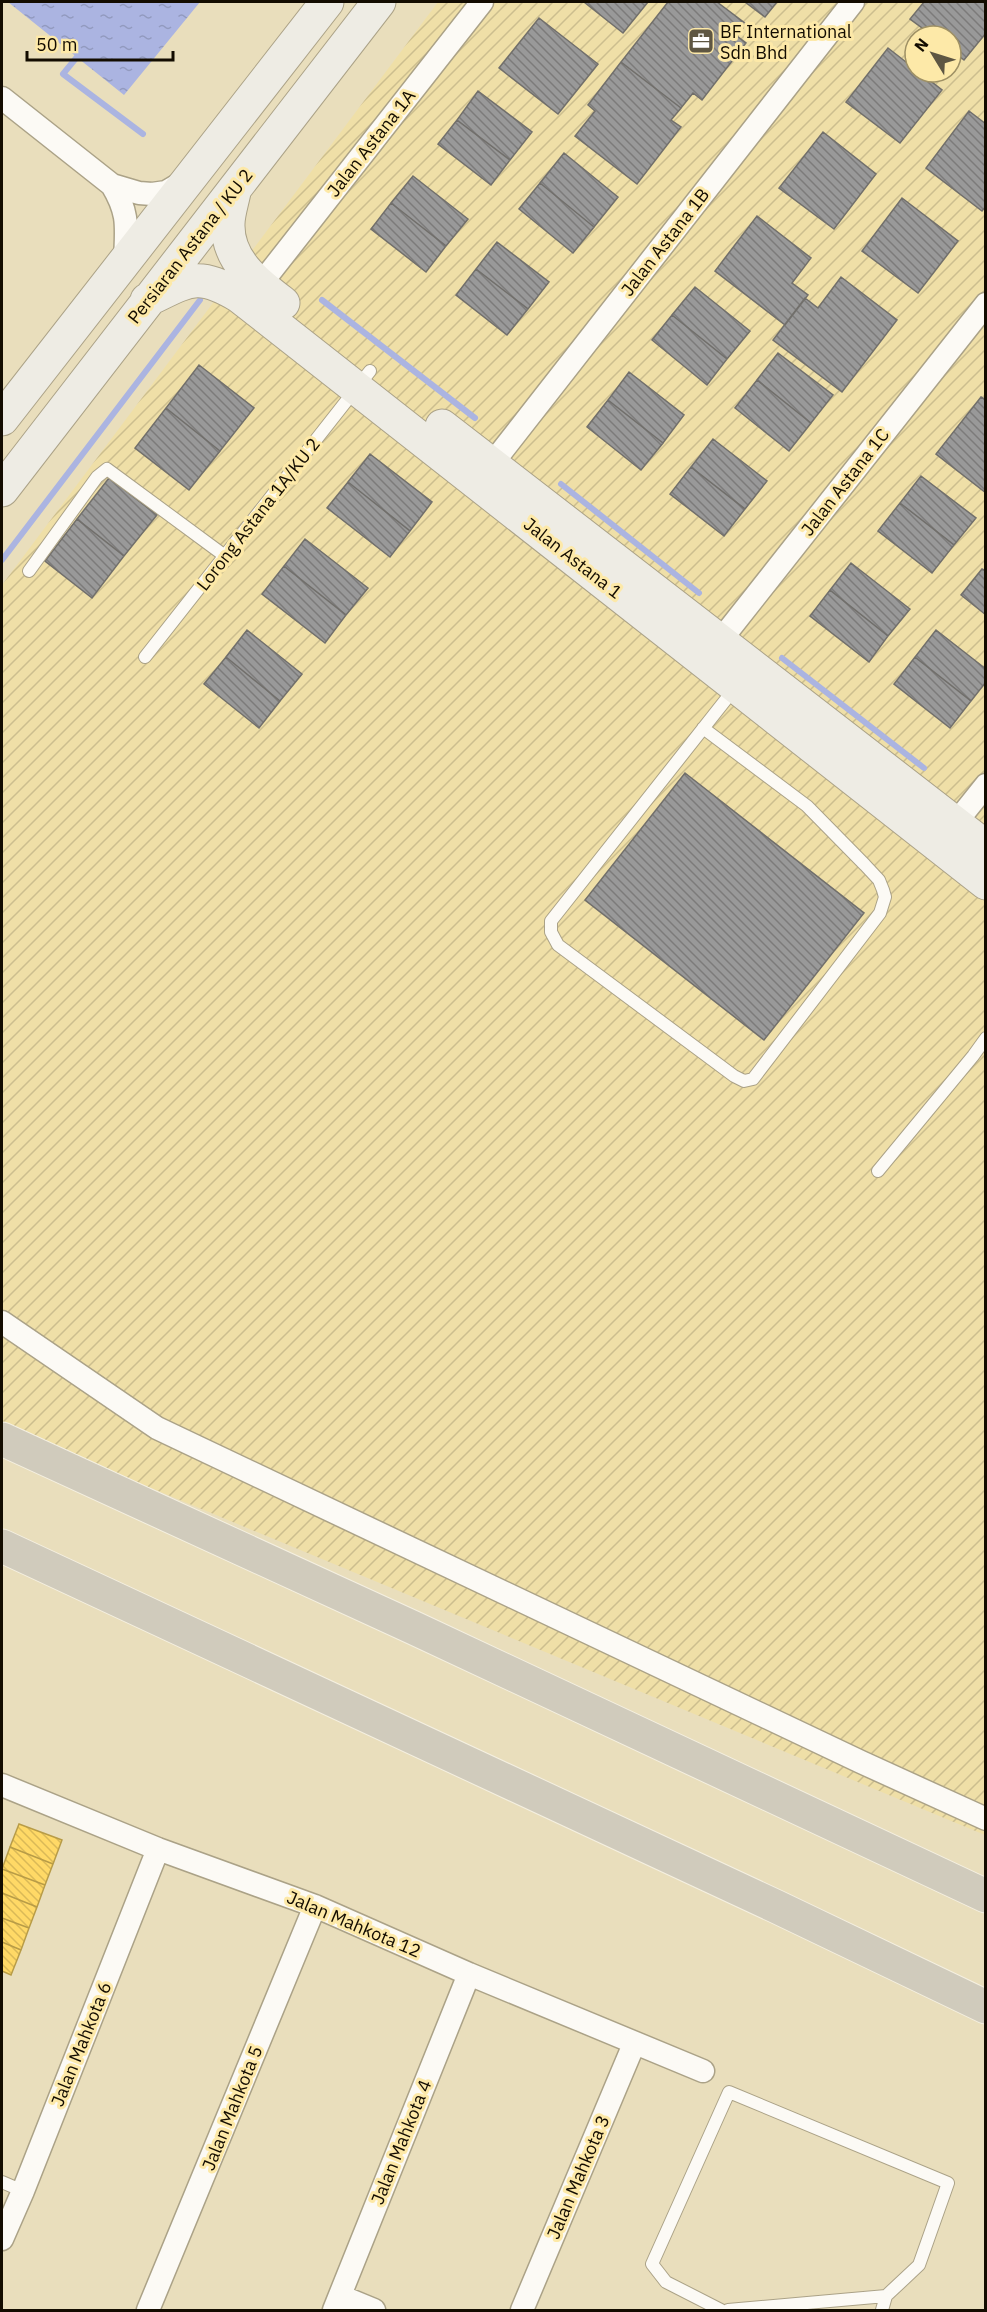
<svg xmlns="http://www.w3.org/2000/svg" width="987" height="2312" font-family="'IBM Plex Sans',sans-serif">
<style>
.industrial{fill:url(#industrial-furrows);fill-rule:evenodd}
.water{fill:url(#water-ripples)}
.homes{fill:url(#homes-back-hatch);stroke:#b89c47;stroke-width:1.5}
.industry{fill:url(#industry-back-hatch);stroke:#716f6b;stroke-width:1.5}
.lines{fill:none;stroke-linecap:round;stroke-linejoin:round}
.stream{stroke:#abb4e1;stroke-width:6}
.lane-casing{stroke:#aba287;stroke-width:14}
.street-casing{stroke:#aba287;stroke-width:25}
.secondary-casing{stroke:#aba287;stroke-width:35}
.highway-casing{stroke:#f5f0e1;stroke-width:35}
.lane{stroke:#fcfaf5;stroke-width:12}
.street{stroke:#fcfaf5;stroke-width:22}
.secondary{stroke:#eeece4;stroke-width:33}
.highway{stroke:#d0cbbc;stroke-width:33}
.labels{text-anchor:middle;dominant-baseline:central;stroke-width:6;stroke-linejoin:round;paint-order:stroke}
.poi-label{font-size:18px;fill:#130c00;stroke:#fde9a8;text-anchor:start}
.street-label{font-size:18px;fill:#130c00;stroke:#fde9a8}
</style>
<defs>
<pattern id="industrial-furrows" width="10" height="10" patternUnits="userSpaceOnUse" patternTransform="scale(1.5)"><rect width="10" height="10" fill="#efdfa7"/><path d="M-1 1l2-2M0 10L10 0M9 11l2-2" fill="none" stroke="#ccbe8e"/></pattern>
<pattern id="water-ripples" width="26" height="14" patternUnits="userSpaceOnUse" patternTransform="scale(1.5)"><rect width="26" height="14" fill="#abb4e1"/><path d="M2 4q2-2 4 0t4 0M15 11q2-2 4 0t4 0" fill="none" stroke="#929abf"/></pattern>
<pattern id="homes-back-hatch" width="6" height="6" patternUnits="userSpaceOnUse" patternTransform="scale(1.5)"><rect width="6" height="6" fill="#ffd966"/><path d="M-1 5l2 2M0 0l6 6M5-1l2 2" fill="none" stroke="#dab957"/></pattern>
<pattern id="industry-back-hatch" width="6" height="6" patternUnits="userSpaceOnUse" patternTransform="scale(1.5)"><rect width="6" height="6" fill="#999"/><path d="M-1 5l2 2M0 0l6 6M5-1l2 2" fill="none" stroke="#7c7b7a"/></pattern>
</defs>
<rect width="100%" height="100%" fill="#e9debc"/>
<path class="industrial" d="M438 2H985V1835L2 1426V585ZM915 36H951V72H915Z"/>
<path class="water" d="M8 2H200L124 95Z"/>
<path class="homes" d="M19 1824 62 1840 53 1864 10 1847Z
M10 1847 53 1864 45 1885 2 1869Z
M2 1869 45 1885 37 1907 2 1893Z
M2 1893 37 1907 29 1928 2 1918Z
M2 1918 29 1928 21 1950 2 1942Z
M2 1942 21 1950 11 1975 2 1971Z"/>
<path class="industry" d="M584 2H648L623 33Z
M668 2H717L746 24 737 36 746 43 702 100 693 93 681 108 621 62Z
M745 2H777L765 17Z
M924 2H986V33L964 60 951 50V36H933L910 19Z
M539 18 598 64 558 114 499 68Z
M888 48 915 69V72H919L942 90 900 143 846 102Z
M621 62 681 108 671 120 681 127 637 184 575 136 595 111 588 105Z
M478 91 532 132 510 160 457 120Z
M969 111 986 124V206L982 211 926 168Z
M457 120 510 160 491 185 438 144Z
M823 132 876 174 834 229 779 188Z
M564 153 618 197 594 227 540 183Z
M413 176 468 219 446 246 391 203Z
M540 183 594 227 573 253 519 209Z
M902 198 958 241 918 293 862 251Z
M391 203 446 246 426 272 371 229Z
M757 216 811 258 792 283 808 295 785 325 715 271Z
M497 242 549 282 528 309 476 269Z
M476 269 528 309 507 335 456 295Z
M841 277 897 320 842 392 773 340 805 298 818 308Z
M695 287 750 331 727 359 672 315Z
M672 315 727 359 707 385 652 340Z
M778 353 833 395 811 423 757 380Z
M199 365 254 408 220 451 166 408Z
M629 372 684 415 663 443 608 400Z
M757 380 811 423 789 451 735 408Z
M981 397 986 400V493L936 454Z
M608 400 663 443 641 470 587 427Z
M166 408 220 451 189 490 135 448Z
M713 439 767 481 745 509 691 467Z
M370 454 432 502 410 531 348 482Z
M691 467 745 509 724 536 670 494Z
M921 476 976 518 954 545 900 503Z
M109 478 157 515 124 556 77 519Z
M348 482 410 531 390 557 327 508Z
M900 503 954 545 932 573 878 531Z
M77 519 124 556 92 598 45 561Z
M305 539 368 588 346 615 284 566Z
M851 563 910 609 888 636 830 590Z
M284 566 346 615 325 643 262 594Z
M982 569 986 571V615L961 595Z
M830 590 888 636 869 662 810 616Z
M247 630 302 674 280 701 226 657Z
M936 630 986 669V682L971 701 915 657Z
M226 657 280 701 259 728 204 684Z
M915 657 971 701 950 728 894 684Z
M685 773 864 913 764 1040 585 900Z"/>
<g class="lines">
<path class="stream" d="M77 57 63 74 143 134
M322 300 475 418
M561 484 699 593
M2 560 200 300
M782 658 924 768"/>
<defs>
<path id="lane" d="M29 571 97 477 107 469 225 556
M145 657 370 371
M703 728 807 806 865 865 879 880 883 890 885 897 880 913 753 1079 744 1081 734 1076 558 945 551 932V921L735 688
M878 1171 973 1056 986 1038
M2 2182 23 2191
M721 2310 666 2282 652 2264 729 2092 948 2183 919 2265 886 2296 882 2310
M728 2310 886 2296"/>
<path id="street" d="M2 98 112 185 139 193 152 194 166 192 183 182
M112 185C130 215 126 228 125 262
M260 285 482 2
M484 474 853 2
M712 651 986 304
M946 835 986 785
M2 1322 157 1428 861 1762 986 1819
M2 1785 158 1849 315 1906 469 1974 703 2071
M2 2239 23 2191 158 1849
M340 2296 374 2310
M148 2310 315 1906
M334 2310 469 1974
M522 2310 634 2044"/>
<path id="secondary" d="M234 192C232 202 228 214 228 224 227 261 257 283 283 303
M147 300C189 280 197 271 239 296L986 883
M2 419 327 2
M442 426 986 847
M2 490 379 2"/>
<path id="highway" d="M2 1439 414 1628 986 1896
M2 1546 775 1906 986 2007"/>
</defs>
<use href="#lane" class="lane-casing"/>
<use href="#street" class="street-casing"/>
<use href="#secondary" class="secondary-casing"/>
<use href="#highway" class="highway-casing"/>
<use href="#lane" class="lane"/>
<use href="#street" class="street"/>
<use href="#secondary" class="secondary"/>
<use href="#highway" class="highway"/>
</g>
<defs>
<symbol id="office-square" viewBox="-11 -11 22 22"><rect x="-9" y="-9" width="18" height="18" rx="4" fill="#5e5642" stroke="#fde9a8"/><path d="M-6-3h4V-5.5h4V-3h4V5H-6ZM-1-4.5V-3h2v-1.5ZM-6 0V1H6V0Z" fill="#fff"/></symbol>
</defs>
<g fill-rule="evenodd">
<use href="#office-square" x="686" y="26" width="30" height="30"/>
</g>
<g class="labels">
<g class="poi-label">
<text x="720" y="31">BF International<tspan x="720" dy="21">Sdn Bhd</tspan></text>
</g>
<g class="street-label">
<text transform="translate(371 143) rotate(-52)">Jalan Astana 1A</text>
<text transform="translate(665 242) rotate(-52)">Jalan Astana 1B</text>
<text transform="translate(190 246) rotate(-52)">Persiaran Astana / KU 2</text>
<text transform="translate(845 482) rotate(-52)">Jalan Astana 1C</text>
<text transform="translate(258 514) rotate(-52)">Lorong Astana 1A/KU 2</text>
<text transform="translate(573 558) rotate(38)">Jalan Astana 1</text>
<text transform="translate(354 1924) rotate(23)">Jalan Mahkota 12</text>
<text transform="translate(81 2044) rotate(-68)">Jalan Mahkota 6</text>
<text transform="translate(232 2108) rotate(-68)">Jalan Mahkota 5</text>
<text transform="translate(401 2142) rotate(-68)">Jalan Mahkota 4</text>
<text transform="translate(578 2177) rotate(-67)">Jalan Mahkota 3</text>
</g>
</g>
<rect width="987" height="2312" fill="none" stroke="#130c00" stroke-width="6"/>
<g transform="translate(933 54) rotate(308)"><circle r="28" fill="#fde9a8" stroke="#9f9165" stroke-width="1.5"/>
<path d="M0-4.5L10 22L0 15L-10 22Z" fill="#5e5642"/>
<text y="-9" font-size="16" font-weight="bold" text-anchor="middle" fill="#130c00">N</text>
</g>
<path d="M27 51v9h146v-9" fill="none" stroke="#130c00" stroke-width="3"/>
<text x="36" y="51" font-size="18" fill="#130c00" stroke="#fde9a8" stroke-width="4.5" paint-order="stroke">50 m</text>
</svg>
